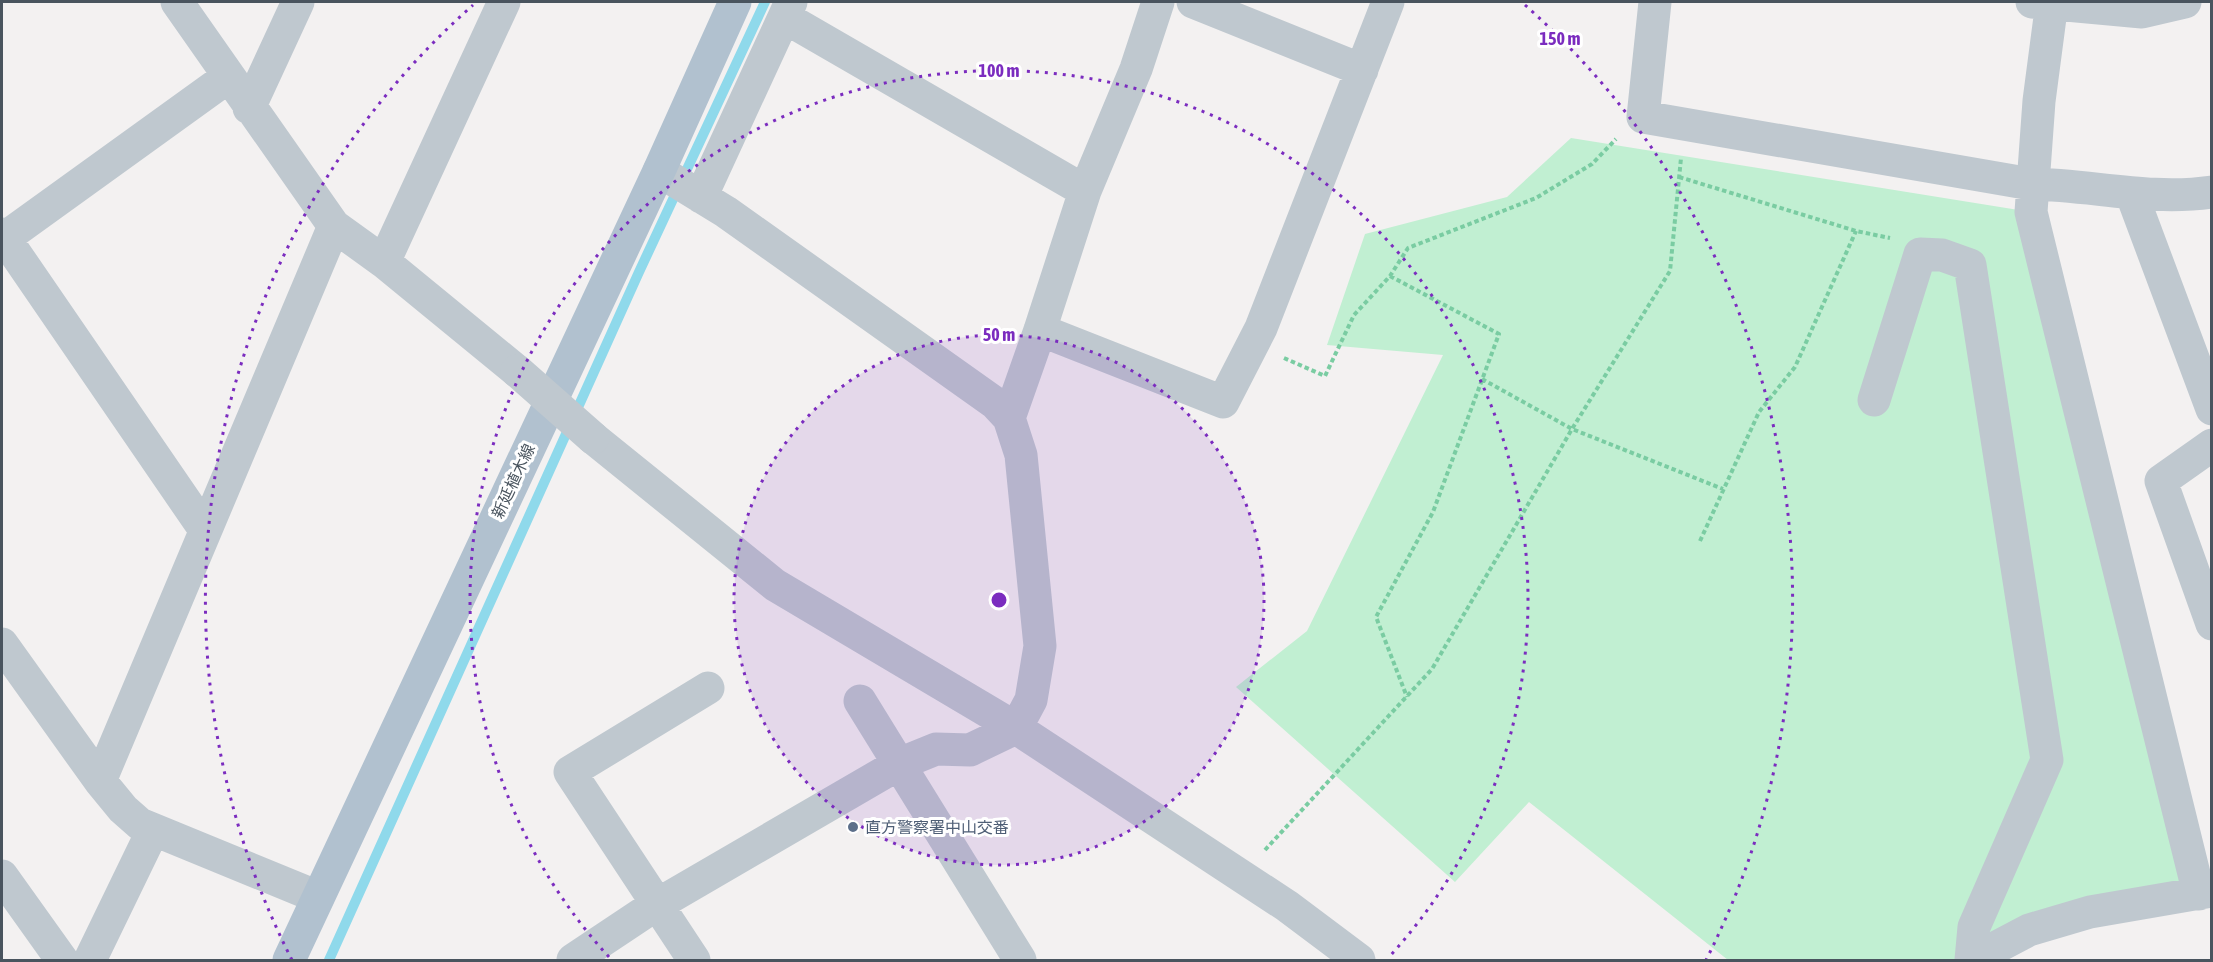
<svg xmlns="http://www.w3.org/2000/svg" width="2213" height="962" font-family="'Asap Condensed','Noto Sans JP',sans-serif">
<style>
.green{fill:#c1efd2}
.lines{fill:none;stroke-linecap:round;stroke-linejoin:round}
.stream{stroke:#8fd9eb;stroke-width:10}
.path{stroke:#7acca2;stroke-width:4;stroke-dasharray:4.5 3;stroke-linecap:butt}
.minor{stroke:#bfc8cf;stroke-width:33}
.major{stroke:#b1c1cf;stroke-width:33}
.minor-bridge{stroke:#bfc8cf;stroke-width:33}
.ring{fill:none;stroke:#7b2cbf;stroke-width:3;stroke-dasharray:3 6}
.service-dot{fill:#5c6f8a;stroke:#fff;stroke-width:2}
.labels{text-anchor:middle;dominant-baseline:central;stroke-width:6;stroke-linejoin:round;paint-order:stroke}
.street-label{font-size:16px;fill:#49545e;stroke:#fff}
.service-label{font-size:16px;fill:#4e5e75;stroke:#fff;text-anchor:start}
.centre{fill:#7b2cbf;stroke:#fff;stroke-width:3}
.ring-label{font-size:18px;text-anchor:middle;font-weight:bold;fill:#7b2cbf;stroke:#fff;stroke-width:6;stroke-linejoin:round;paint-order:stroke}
</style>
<rect width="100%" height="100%" fill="#f3f1f1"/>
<path class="green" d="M1571 138 2031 212 2199 894 1972 960H1728L1529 802 1455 882 1236 687 1307 631 1443 355 1327 345 1365 234 1507 197Z"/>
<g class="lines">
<path class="stream" d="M329 960 639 272 765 2"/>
<path class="path" d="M1679 177 1856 231 1890 238
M1390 276 1499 334 1433 512 1376 617 1407 697
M1284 358 1325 376 1354 315 1390 276 1408 248 1536 198 1592 164 1616 139
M1482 379 1572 429 1723 489
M1700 541 1759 412 1795 367 1856 231
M1265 850 1432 669 1572 429 1670 271 1681 158"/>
<path class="minor" d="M177 2 334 226 384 262 517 371
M1193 2 1362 70
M1655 2 1643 117 2031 184C2092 185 2150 201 2212 192
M2032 2 2142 12 2185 2
M2052 2 2039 101 2031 212 2199 894
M784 17 1085 191
M249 108 298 2
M2132 195 2212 409
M701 197 791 2
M2 234 205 530
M2 240 228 77
M384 262 504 2
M1040 330 1223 402 1261 328 1388 2
M1874 400 1920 254 1942 255 1970 265 2047 760 1974 927 1971 960
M1009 418 1040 330 1085 191 1136 69 1158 2
M593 438 775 585 1016 728 1287 906 1359 960
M2212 445 2161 481 2212 624
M2 644 100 781 123 809 140 824 318 897
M860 701 1020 960
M100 781 334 226
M2 876 62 960
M90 960 153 830
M573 960 648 910 899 764 936 749 970 750 1016 728 1031 700 1040 646 1021 455 1009 418 995 403 726 212 659 171
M694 960 570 772 708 688
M1972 960 2029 930 2090 912 2212 891"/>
<path class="major" d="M289 960 659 171 735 2"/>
<path class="minor-bridge" d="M517 371 593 438"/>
</g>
<circle cx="999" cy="600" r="265" fill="#7b2cbf" fill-opacity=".12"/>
<g class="ring">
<circle cx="999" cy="600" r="265"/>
<path d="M609 957A529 529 0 1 1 1389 957"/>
<path d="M292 960A794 794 0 0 1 473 5M1525 5A794 794 0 0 1 1706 960"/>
</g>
<circle class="service-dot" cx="853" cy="827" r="6"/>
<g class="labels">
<g class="street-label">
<text transform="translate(513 481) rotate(-65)">新延植木線</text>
</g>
<g class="service-label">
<text x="865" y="827">直方警察署中山交番</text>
</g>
</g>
<circle cx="999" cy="600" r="9" class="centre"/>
<g class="ring-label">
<text x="1560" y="45">150 m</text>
<text x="999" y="77">100 m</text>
<text x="999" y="341">50 m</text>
</g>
<rect width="2213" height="962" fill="none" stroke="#49545e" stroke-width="6"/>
</svg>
